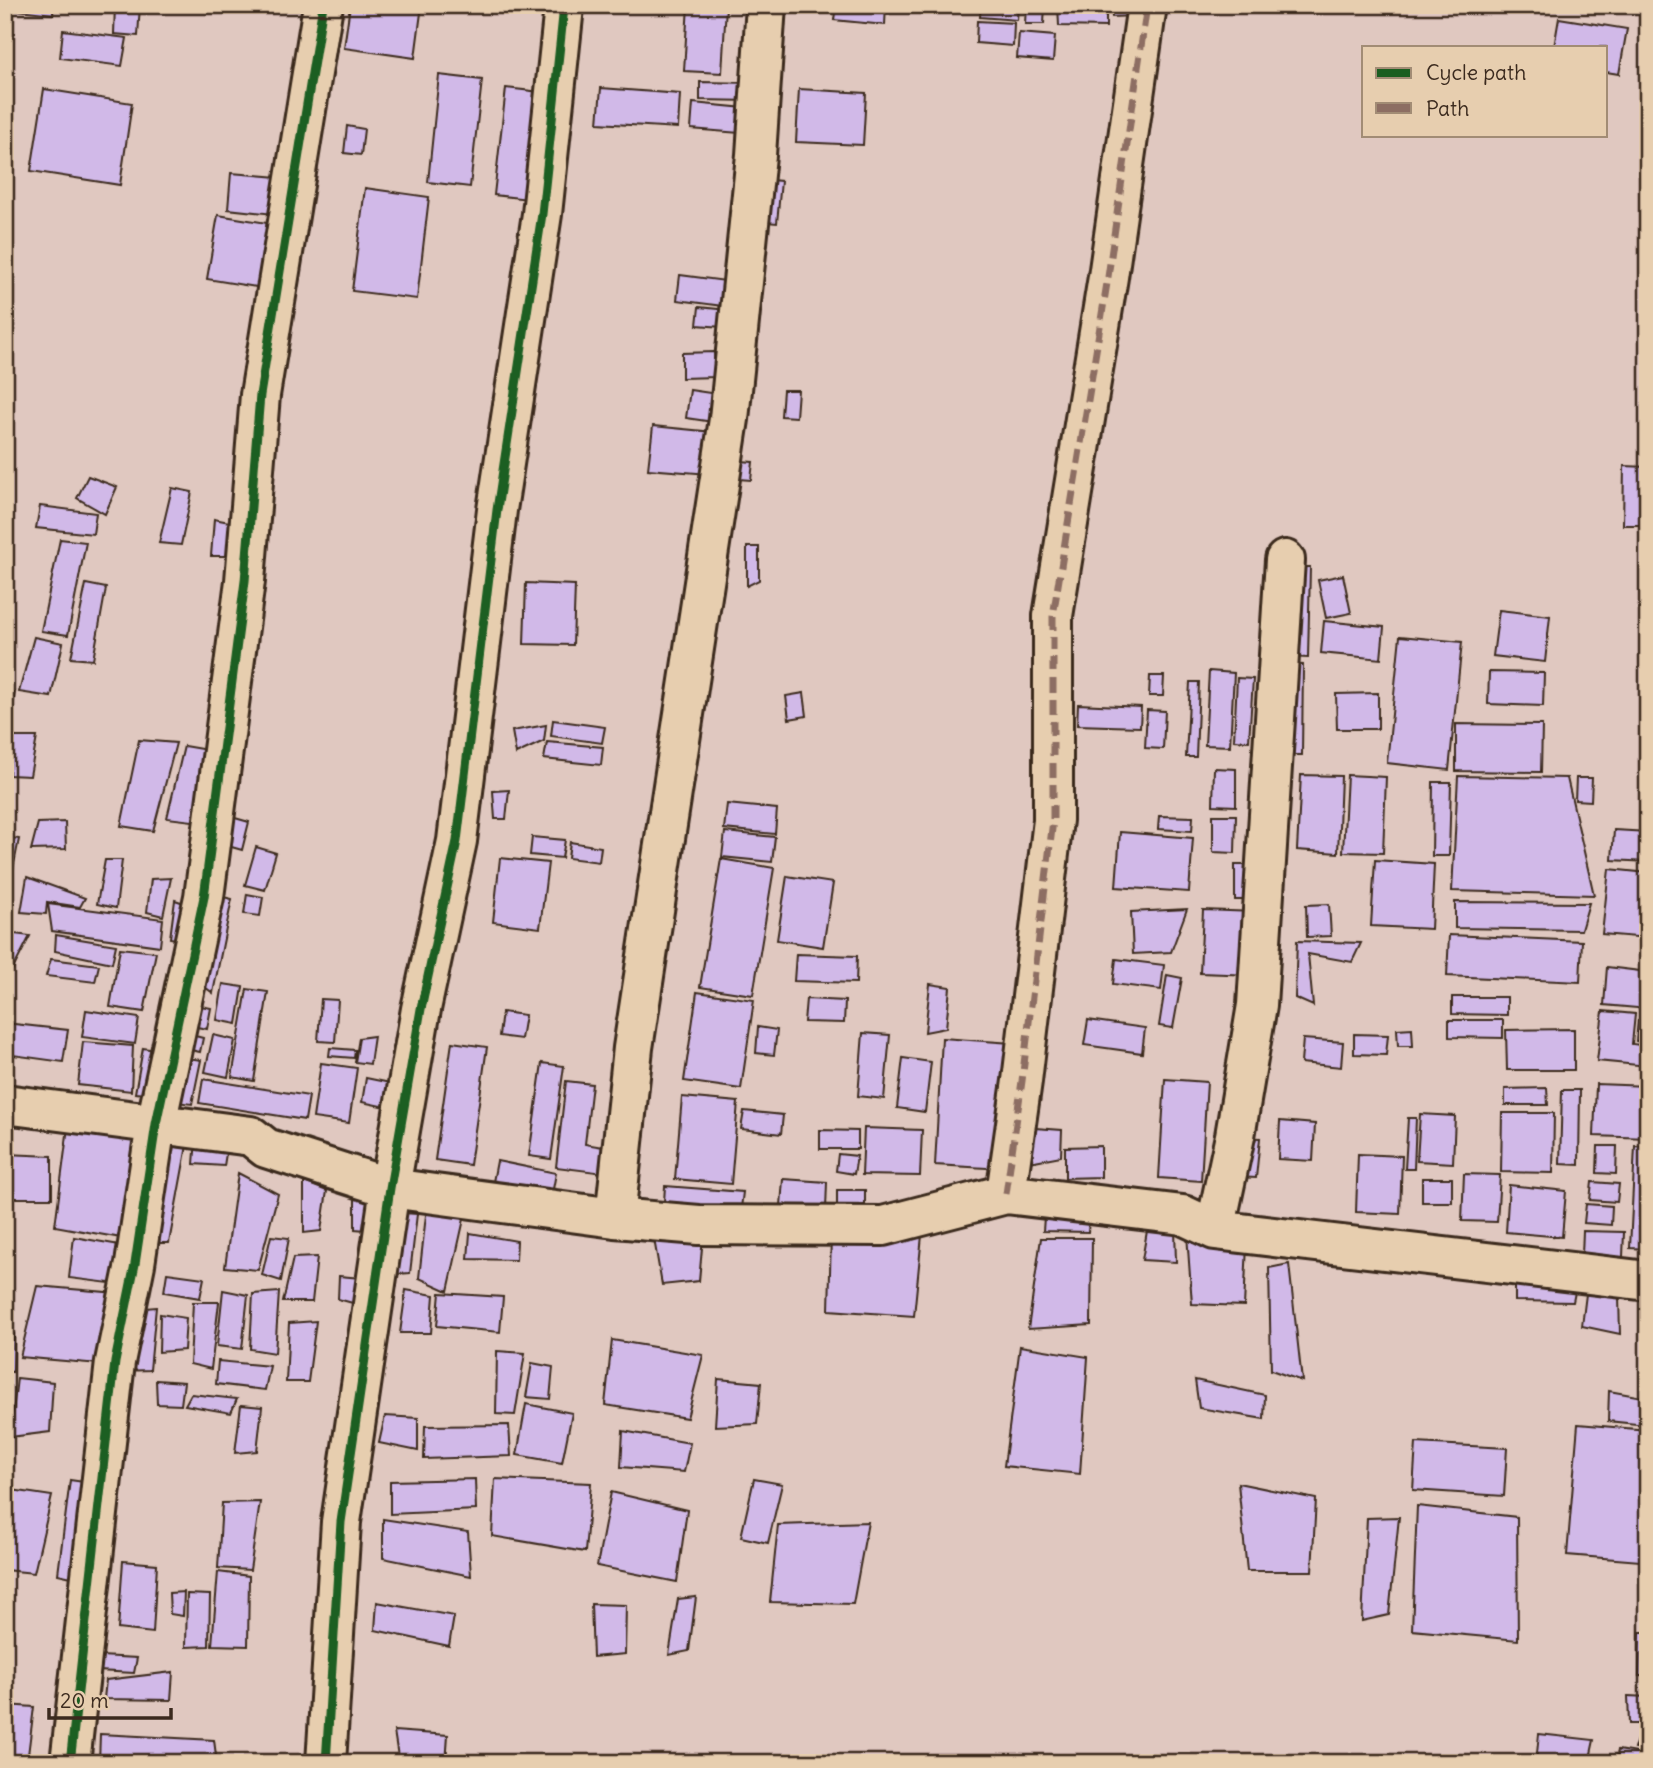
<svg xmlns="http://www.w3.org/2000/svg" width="1653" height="1768" font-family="Delius,sans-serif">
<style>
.building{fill:#d1b9e8;stroke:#3b2a1e;stroke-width:2}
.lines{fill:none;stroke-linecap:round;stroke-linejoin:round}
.minor-casing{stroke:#3b2a1e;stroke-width:44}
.minor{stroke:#e7ceaf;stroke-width:38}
.quiet{stroke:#8d6e63;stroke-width:7;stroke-dasharray:14 7;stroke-linecap:butt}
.cycleway-casing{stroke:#e7ceaf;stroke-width:13}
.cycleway{stroke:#1b5e20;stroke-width:9}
</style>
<rect width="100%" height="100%" fill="#e0c8c0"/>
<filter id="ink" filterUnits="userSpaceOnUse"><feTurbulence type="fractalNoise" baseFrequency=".0143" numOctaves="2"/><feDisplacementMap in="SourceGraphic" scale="14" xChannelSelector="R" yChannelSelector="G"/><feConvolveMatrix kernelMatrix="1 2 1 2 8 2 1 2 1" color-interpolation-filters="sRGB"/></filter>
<g filter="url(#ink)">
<path class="building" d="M19 5H54L53 14 19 10Z
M115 5H140L138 36 114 34Z
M350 5H422L415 58 344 48Z
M688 5 726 6 722 73 684 71Z
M836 5H886L885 25 834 20Z
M981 5H1018L1017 20 980 17Z
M1026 5H1045L1044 24H1025Z
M1058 5 1106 6V27L1059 26Z
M1111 5H1133L1134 16 1112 17Z
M1559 18 1627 29 1619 74 1606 72V47H1554Z
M977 21 1014 23 1013 46 976 43Z
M63 30 127 38 122 66 60 58Z
M1019 33 1055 36 1053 61 1017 58Z
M439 75 482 80 470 187 428 182Z
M700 82 753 83V101L700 100Z
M506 88 549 93 537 200 494 195Z
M601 88 680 94 678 128 598 123Z
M44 89 132 103 120 185 31 171Z
M799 89 866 93 863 145 796 142Z
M693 103 755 109 752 134 691 129Z
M347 126 364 129 361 155 344 153Z
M231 173 278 177 274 214 228 209Z
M760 179 781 181 777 223 757 221Z
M365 188 429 197 417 299 352 291Z
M218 215 279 225 269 289 207 279Z
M680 275 741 283 738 308 677 300Z
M699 307 737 311 736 328 697 325Z
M714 352 715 377 682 378V353Z
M690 390 724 395 720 423 686 418Z
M783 390H798L796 417 781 416Z
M653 426 713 432 709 474 648 469Z
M727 460 753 462 751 480 725 478Z
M1624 466 1648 467V525H1623Z
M88 476 117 487 105 514 77 498Z
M172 488 192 492 181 545 159 543Z
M40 506 96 513 93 534 36 528Z
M214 519 245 525 241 556H211Z
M60 539 86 542 68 635 41 631Z
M747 547H759V580L747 586Z
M1289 567H1310L1308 658 1288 657Z
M1343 575 1351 613 1326 618 1318 580Z
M526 583 575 585 573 645 524 644Z
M86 584 106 588 93 660 71 658Z
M1499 610 1550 616 1545 662 1493 656Z
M1324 621 1384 627 1381 659 1321 653Z
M1400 636 1462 642 1449 770 1387 763Z
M34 637 63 643 51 697 19 692Z
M1283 664 1303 665 1302 755H1282Z
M1209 671 1234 673 1230 746 1205 745Z
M1489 672 1544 673 1543 706 1488 704Z
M1150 676H1164L1163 696H1149Z
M1237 678 1253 679 1249 741 1234 740Z
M1190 682H1199L1196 757H1186Z
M5 692H15L5 751Z
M804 693 807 716 789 719 786 696Z
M1378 693V729H1337L1336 694Z
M1078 704 1141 707 1140 727 1077 725Z
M1147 710 1165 711 1163 749 1145 748Z
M553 720 605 727 602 743 551 736Z
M1456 724 1542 725 1541 772 1456 771Z
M546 725 544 741 516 754 512 731Z
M12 737H37L30 776 9 775Z
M139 740 176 743 153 831 121 826Z
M547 742 603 747 601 765 544 759Z
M184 746 219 752 209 823 167 818Z
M1214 768 1236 769V806L1213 805Z
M1301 775 1341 776 1338 853 1297 850Z
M1347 775 1386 777 1383 853 1343 852Z
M1458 776 1567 778 1594 895 1452 891Z
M1576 778H1592L1591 801 1575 800Z
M1433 782H1451L1449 856H1432Z
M509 790 506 819H495L493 791Z
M727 804 777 809 775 834 724 829Z
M1213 815H1236L1235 853 1213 852Z
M228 816 249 822 242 850 221 844Z
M1159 816 1193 817 1192 831 1158 829Z
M65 822 66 849 31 850 38 823Z
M1614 830 1648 832V862L1612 860Z
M725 832 775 837 772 862 722 857Z
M1120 832 1193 838 1189 892 1116 887Z
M5 837 19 839 5 909Z
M532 837 565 840 562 858 530 855Z
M570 842 601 847 599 862 568 858Z
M256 847 276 853 265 890 245 885Z
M500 858 548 863 540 928 493 922Z
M721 859 774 868 753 995 700 987Z
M105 860H122L116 908 97 904Z
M1375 860 1434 864 1431 929 1371 926Z
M1235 865H1259V900H1235Z
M1609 869 1648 873V938L1602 934Z
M787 876 833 883 823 947 777 940Z
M27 877 85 898 80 907 47 902 46 914 21 912Z
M171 878 163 916 147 912 151 879Z
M247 894 263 897 260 916 244 914Z
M215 895 232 899 213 993 198 982Z
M175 900 196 907 188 941 170 938Z
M1455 902 1589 903 1581 930 1455 928Z
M48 904 163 919 160 946 52 931Z
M1329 904 1331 936 1307 937 1306 905Z
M1187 909 1171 952 1133 954 1131 912Z
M1203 910 1255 912 1253 975 1200 973Z
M7 933 30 936 12 971 5 970Z
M56 935 116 945 112 963 55 951Z
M1449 935 1582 941 1580 982 1447 976Z
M1297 941 1361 943 1352 962 1308 954 1313 1006 1295 998Z
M120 948 156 952 144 1012 110 1007Z
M796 954 857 956 856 983 794 981Z
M51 959 99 965 95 982 46 976Z
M1116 959 1164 965 1161 990 1113 984Z
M1607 967 1648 972V1009L1604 1005Z
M1167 975 1182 978 1173 1028 1159 1026Z
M223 984 243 987 237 1024 217 1020Z
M930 984 950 987 946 1028 925 1032Z
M247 989 268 992 254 1081 232 1077Z
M697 992 754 1000 741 1089 684 1081Z
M1452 997H1507V1015L1452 1014Z
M321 999 338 1000 335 1042 318 1041Z
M806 999 845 1001 844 1023 804 1022Z
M191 1004 211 1008 207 1029 187 1025Z
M86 1010 139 1018 135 1044 82 1037Z
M1603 1011 1635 1014 1632 1044 1648 1046V1066L1597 1061Z
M502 1012 525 1015 521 1039 499 1036Z
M1088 1020 1145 1028 1142 1053 1084 1045Z
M1449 1020H1503V1038L1449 1037Z
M1638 1020H1648V1042L1636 1041Z
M5 1023 68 1030 63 1062 5 1054Z
M758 1027 777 1030 774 1055 756 1053Z
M1412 1028 1413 1046H1398L1397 1029Z
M1574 1029V1070H1507L1506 1030Z
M180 1032 203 1038 200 1052 177 1047Z
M863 1033 890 1035 884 1099 858 1096Z
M1354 1034 1388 1035 1386 1055 1354 1054Z
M213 1035 235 1040 228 1077 205 1072Z
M374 1036 370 1064 355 1062 359 1038Z
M942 1038 1012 1043 1004 1169 935 1165Z
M1303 1039 1343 1042 1341 1067 1301 1063Z
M83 1042 133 1046 131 1091 78 1085Z
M452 1042 487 1047 470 1165 435 1160Z
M143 1048 168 1052 159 1095 135 1093Z
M330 1048 355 1050 354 1058 329 1056Z
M176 1056 201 1060 192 1104 168 1101Z
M903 1058 931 1062 925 1112 897 1108Z
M321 1063 357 1068 349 1123 313 1118Z
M542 1063 564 1066 551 1159 529 1156Z
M366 1078 400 1085 395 1109 362 1102Z
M203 1079 309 1096 305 1120 199 1103Z
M1165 1079 1207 1082 1201 1181 1159 1178Z
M566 1081 592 1084 585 1144 615 1149 612 1174 556 1167Z
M1596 1084 1648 1086V1138L1594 1136Z
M1547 1088 1548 1105H1505V1089Z
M1562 1090H1580L1579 1165 1560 1164Z
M682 1097 738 1102 731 1184 675 1179Z
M744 1111 783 1115 781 1134 741 1129Z
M1502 1113H1554L1553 1173 1501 1172Z
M1420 1114 1455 1116 1453 1163 1417 1161Z
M1408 1118H1416L1414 1169H1405Z
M1280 1121 1315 1124 1313 1161 1278 1159Z
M68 1127 146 1132 132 1240 55 1226Z
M1021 1127 1062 1130 1061 1156 1019 1164Z
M864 1128 922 1130 920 1176 862 1175Z
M820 1130 858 1131V1149H820Z
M1241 1137 1260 1138 1256 1178 1237 1177Z
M196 1139 228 1141 224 1166 194 1164Z
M160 1140H188L169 1243H144Z
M1101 1146V1177L1065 1178V1147Z
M1598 1146H1617L1616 1174 1597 1173Z
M1635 1146 1648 1147V1249L1630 1248Z
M6 1154 52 1156V1198H5Z
M838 1154 857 1156 854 1174 836 1171Z
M1358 1154 1402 1156 1400 1214 1356 1212Z
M497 1161 556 1173 551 1200 492 1187Z
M238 1173 278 1194 258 1270 225 1267Z
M1464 1174 1500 1175 1497 1222 1462 1221Z
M1422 1178H1452V1202H1422Z
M783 1179 827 1182 826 1209 781 1206Z
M304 1182 327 1191 321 1231 304 1233Z
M1592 1182 1619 1184 1617 1202 1590 1200Z
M1509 1185 1566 1191 1562 1237 1506 1232Z
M665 1186 743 1192 741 1208 664 1202Z
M837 1190H865V1205H837Z
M355 1195 381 1197 377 1231 355 1229Z
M1045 1203 1090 1208 1088 1232 1043 1231Z
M1586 1204 1612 1206 1611 1225 1584 1223Z
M427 1206 466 1210 448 1291 419 1278Z
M390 1212 417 1214 410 1273 384 1275Z
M1148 1225 1175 1229 1176 1262 1142 1260Z
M1583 1231 1624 1232 1623 1257 1582 1255Z
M470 1233 517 1241 516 1260 468 1259Z
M653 1233 703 1237 699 1281 662 1285Z
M1187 1234 1247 1245 1244 1306 1192 1304Z
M922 1235 914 1316 829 1310 831 1236Z
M271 1236 289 1238 281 1281 262 1275Z
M74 1237 131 1247 125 1285 69 1278Z
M1041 1238H1092L1091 1325 1028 1329Z
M317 1257 312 1302H283L293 1258Z
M1289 1264 1302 1381 1271 1370 1269 1268Z
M167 1273 204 1278 200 1298 164 1292Z
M339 1276 372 1279 367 1307 338 1299Z
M1515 1276 1577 1282 1573 1302 1515 1301Z
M37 1286 117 1293 99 1364 20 1357Z
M223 1290 248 1295 242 1349 217 1346Z
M406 1290 434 1295 431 1333H400Z
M279 1292 275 1353 250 1349 253 1294Z
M440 1293 503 1297 500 1332 437 1326Z
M1586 1294 1619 1297 1620 1334 1582 1326Z
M193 1302H219L211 1369 190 1364Z
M156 1307 150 1370 122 1371 134 1309Z
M160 1314 186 1318 184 1350 159 1352Z
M316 1321 308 1382H286L289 1323Z
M5 1333 14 1334 13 1372 5 1371Z
M612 1340 703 1355 687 1418 605 1405Z
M1020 1346 1088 1357 1080 1474 1004 1466Z
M497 1351 525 1353 515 1415 496 1414Z
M218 1361 270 1366 265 1390 216 1384Z
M532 1363 553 1367 550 1399 526 1397Z
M17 1378 53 1382 50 1432 10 1437Z
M718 1379 761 1383 757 1424 715 1426Z
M156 1380 184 1382 181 1405 157 1404Z
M1195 1380 1265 1395 1264 1419 1199 1408Z
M1609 1391 1648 1398 1646 1425 1608 1421Z
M191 1394 237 1399 231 1413 185 1405Z
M526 1404 572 1413 562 1463 517 1455Z
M241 1405 262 1407 257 1451 235 1453Z
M385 1416 418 1418V1451L379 1443Z
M1578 1424 1648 1430V1496L1640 1561 1567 1555Z
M509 1425 511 1456 424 1459 425 1426Z
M623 1431 690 1443 684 1472 621 1467Z
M1416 1443 1507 1448 1504 1496 1413 1490Z
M475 1479 476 1510 390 1514V1481Z
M495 1479 591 1483 585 1552 492 1536Z
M754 1479 782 1484 768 1543 741 1537Z
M70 1480 98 1484 89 1581 58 1574Z
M1238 1483 1316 1499 1312 1571H1247Z
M5 1489 52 1496 34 1573 5 1570Z
M611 1492 687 1510 677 1582 597 1566Z
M260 1502 250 1570 218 1568 222 1503Z
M1417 1506 1517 1517 1518 1640 1412 1630Z
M1399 1517 1389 1615 1362 1621 1367 1518Z
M383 1519 468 1532 471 1576 383 1558Z
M868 1522 853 1604 770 1602 778 1525Z
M123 1561 157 1564 153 1633 118 1629Z
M218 1572 249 1576 248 1646 212 1645Z
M184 1592 183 1616 170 1614 169 1593Z
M187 1594 210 1595 209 1646 186 1647Z
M696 1597 689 1651 669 1655 678 1599Z
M377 1602 454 1616 449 1646 375 1630Z
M591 1604 626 1605 625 1654 593 1657Z
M1640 1632H1648V1676H1639Z
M100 1656 137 1658 134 1673 98 1671Z
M173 1672 171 1700 104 1699 106 1680Z
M1628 1696 1648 1697V1724H1629Z
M5 1705 34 1707 27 1763H5Z
M1641 1727 1648 1728V1751L1634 1749Z
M394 1731 448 1735 446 1763H399Z
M100 1734 214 1740 217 1763H99Z
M1539 1734 1594 1740 1589 1763H1536Z
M1618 1750 1648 1755V1763H1616Z"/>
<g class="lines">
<defs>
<path id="minor" d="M5 1104 251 1136 266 1148 390 1188 615 1218 699 1225 883 1226 1006 1194 1183 1215 1215 1230 1648 1281
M1006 1194 1022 1081 1053 820V616L1108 277 1147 5
M615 1218 633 1048 729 419 756 155 766 5
M1215 1230 1235 1136 1257 1005 1285 560
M70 1763 115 1362 135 1264 156 1124 204 897 245 581 260 395 323 5
M326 1763 341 1522 390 1188 421 1009 457 841 497 510 542 214 564 7"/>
</defs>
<use href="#minor" class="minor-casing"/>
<use href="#minor" class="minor"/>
<path class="quiet" d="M1006 1194 1022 1081 1053 820V616L1108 277 1147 5"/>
<defs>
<path id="cycleway" d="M70 1763 115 1362 135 1264 156 1124 204 897 245 581 260 395 323 5
M326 1763 341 1522 390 1188 421 1009 457 841 497 510 542 214 564 7"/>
</defs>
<use href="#cycleway" class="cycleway-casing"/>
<use href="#cycleway" class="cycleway"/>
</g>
</g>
<rect width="1653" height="1768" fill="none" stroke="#e7ceaf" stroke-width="28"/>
<rect x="14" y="14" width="1625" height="1740" fill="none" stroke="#3b2a1e" stroke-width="2.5" filter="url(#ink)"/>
<rect x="1362" y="46" width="245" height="91" fill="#e7ceaf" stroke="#a28c75" stroke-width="2"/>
<rect x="1376" y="68" width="35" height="10" fill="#1b5e20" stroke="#a28c75" stroke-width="2"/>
<text x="1426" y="80" font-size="21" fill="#3b2a1e">Cycle path</text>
<rect x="1376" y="103" width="35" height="10" fill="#8d6e63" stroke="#a28c75" stroke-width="2"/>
<text x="1426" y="116" font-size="21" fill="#3b2a1e">Path</text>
<path d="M49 1708v10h122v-10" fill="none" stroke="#3b2a1e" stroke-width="3.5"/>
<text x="60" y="1708" font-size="21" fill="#3b2a1e" stroke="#e7ceaf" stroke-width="5" paint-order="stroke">20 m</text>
</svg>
